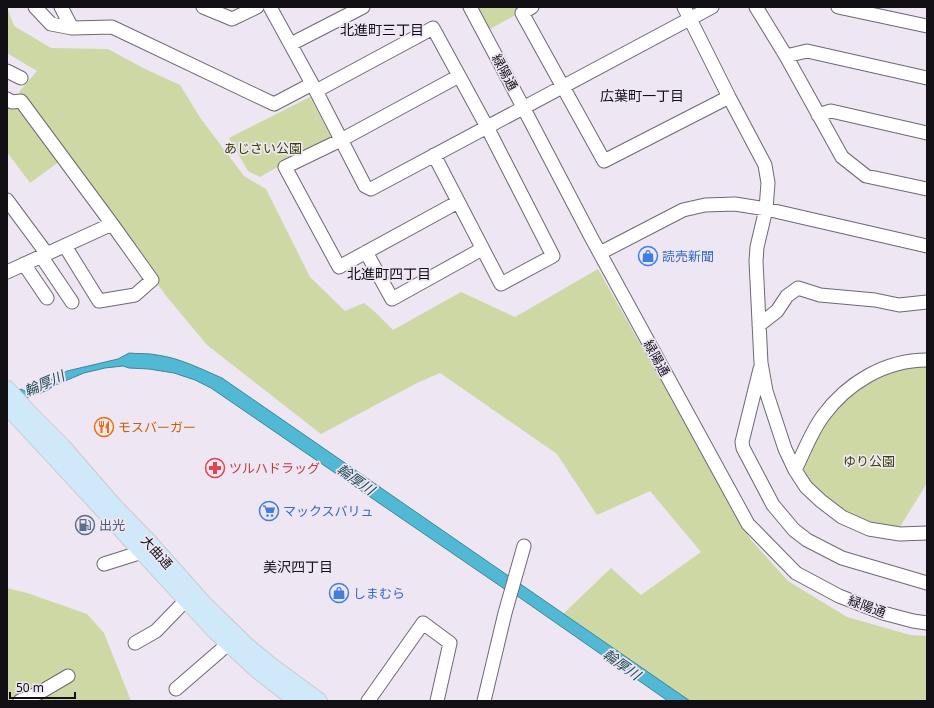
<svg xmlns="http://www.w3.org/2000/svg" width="934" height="708" font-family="'Noto Sans','Noto Sans JP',sans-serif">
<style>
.green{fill:#cdd8a5}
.water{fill:#51b9d3;stroke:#3e869a}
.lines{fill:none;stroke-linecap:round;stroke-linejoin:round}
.minor-casing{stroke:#6e6872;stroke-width:15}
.major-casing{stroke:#cbcacb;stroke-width:18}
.minor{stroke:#fff;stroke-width:13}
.major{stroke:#cfe9fa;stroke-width:16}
.labels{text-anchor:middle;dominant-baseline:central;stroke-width:3.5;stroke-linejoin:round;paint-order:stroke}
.street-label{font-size:13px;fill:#121014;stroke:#eee6f3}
.park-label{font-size:13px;fill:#394104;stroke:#eee6f3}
.shop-label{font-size:13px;fill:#366cbe;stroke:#eee6f3;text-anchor:start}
.food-label{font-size:13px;fill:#c56008;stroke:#eee6f3;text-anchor:start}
.health-label{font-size:13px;fill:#be3a42;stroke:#eee6f3;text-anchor:start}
.service-label{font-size:13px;fill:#4e5e75;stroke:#eee6f3;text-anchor:start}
.neighbourhood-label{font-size:14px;fill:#121014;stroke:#eee6f3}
.water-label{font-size:14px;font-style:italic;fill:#204d59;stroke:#eee6f3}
</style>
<rect width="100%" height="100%" fill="#eee6f3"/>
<path class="green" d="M7 7 14 26 51 48 108 49 143 68 180 85 201 119 244 176 266 189 310 277 345 311 364 303 375 312 393 330 461 292 515 317 598 269 750 539 788 581 847 617 910 635 927 636V701H685L561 616 611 568 641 595 701 552 650 491 597 515 557 454 440 373 417 383 321 434 207 345 167 297 19 92 37 71 7 53Z
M470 7H530L483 33Z
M310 97 331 137 260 177 248 171 229 138Z
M21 101 64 158 30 183 7 152V110L12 102Z
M927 363V483L898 530 873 527 848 515 816 492 802 472 813 442 828 414 856 387 896 368Z
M7 588 27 593 87 614 104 633 131 701H7Z"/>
<path class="water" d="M129 353C138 354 148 353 157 355 180 358 201 369 222 378L510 577 506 590 211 388 195 380 174 373 149 369 129 368 123 366 105 368 84 373 53 386 48 390 7 406V395L21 389 27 392 67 371 118 359Z
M516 581 690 701H668L513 593Z"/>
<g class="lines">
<defs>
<path id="minor" d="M35 7 51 24 72 28 112 27 274 104 312 84
M61 7 72 28
M203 7 232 19 257 7
M270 7 316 91 365 186 371 189 712 7
M470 7 523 107 591 237 748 524 796 573 839 596 883 613 913 621 927 623
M532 7 522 13 604 161 729 97
M684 7 729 97 765 165 768 183 766 209 757 247 756 261 761 363 766 391 785 449 795 470 806 487 821 501 842 517 869 529 900 534 927 533
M756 7 786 56 842 157 866 176 927 189
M838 7 927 26
M291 44 363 7
M786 56 807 51 927 78
M7 71 21 78
M316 91 433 28 487 127 553 256 501 284 434 155
M7 99 12 102 21 101 112 224 152 280 135 295 99 301 65 246
M818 115 831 111 927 133
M7 200 47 254
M458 202 339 267 285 167 341 140 459 76
M366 252 392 299 482 249
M600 253 683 210 705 205 735 204 766 209 927 246
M41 256 72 302
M24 264 47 298
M7 272 112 224
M759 325 777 311 787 296 798 288 820 295 875 300 899 305 927 302
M760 369 742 442 743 448 773 505 794 530 807 540 842 558 927 583
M795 470C804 452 811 432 823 416 847 383 885 360 927 360
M104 564 142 552
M135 643 156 631 186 600
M176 689 228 644
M20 701 39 693 68 676
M368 701 423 623 450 643 437 701
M484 701 505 613 524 546"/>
<path id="major" d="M7 389 32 416 62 446 113 505 149 542 204 604 247 646 270 665 319 701
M7 406 215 631 257 670 297 701"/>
</defs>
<use href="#minor" class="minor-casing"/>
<use href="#major" class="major-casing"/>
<use href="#minor" class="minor"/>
<use href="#major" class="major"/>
</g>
<defs>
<symbol id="shop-ring" viewBox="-11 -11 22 22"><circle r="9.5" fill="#eee6f3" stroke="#3f7fe0" stroke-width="1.5"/><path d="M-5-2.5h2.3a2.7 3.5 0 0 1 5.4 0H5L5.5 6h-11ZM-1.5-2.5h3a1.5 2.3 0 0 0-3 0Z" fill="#3f7fe0"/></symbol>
<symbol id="restaurant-ring" viewBox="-11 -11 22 22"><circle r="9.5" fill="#eee6f3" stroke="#e8710a" stroke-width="1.5"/><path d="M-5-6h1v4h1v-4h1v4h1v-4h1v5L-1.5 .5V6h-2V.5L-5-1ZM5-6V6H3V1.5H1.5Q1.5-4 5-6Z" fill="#e8710a"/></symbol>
<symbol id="pharmacy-ring" viewBox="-11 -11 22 22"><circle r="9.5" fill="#eee6f3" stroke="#e0444e" stroke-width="1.5"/><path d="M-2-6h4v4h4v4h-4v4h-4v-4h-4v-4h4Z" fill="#e0444e"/></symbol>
<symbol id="supermarket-ring" viewBox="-11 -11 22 22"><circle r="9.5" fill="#eee6f3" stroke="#3f7fe0" stroke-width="1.5"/><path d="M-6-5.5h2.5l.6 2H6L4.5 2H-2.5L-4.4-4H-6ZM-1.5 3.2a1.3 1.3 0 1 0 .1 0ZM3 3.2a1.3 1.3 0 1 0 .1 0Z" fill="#3f7fe0"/></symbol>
<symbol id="fuel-ring" viewBox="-11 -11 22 22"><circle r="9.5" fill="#eee6f3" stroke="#5c6f8a" stroke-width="1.5"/><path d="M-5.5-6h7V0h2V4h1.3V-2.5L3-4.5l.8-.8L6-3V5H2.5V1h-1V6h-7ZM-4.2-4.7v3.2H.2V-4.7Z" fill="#5c6f8a"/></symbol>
</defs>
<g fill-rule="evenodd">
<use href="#shop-ring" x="637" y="245" width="22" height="22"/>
<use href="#restaurant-ring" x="93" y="416" width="22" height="22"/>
<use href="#pharmacy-ring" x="204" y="457" width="22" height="22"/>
<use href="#supermarket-ring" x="258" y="500" width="22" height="22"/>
<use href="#fuel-ring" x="74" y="514" width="22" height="22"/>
<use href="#shop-ring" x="328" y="582" width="22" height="22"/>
</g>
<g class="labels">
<g class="street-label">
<text transform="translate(505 72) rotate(62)">緑陽通</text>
<text transform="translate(657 358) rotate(61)">緑陽通</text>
<text transform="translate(157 552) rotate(48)">大曲通</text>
<text transform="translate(867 606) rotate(20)">緑陽通</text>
</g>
<g class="park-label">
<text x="263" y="148">あじさい公園</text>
<text x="869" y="461">ゆり公園</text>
</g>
<g class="shop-label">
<text x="662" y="256">読売新聞</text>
<text x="283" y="511">マックスバリュ</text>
<text x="353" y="593">しまむら</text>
</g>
<g class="food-label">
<text x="118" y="427">モスバーガー</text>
</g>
<g class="health-label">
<text x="229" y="468">ツルハドラッグ</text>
</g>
<g class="service-label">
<text x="99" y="525">出光</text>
</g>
<g class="neighbourhood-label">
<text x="382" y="29">北進町三丁目</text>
<text x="642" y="95">広葉町一丁目</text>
<text x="389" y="273">北進町四丁目</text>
<text x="298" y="566">美沢四丁目</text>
</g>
<g class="water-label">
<text transform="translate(44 383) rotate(-24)">輪厚川</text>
<text transform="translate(356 479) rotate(35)">輪厚川</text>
<text transform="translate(622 664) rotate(35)">輪厚川</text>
</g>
</g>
<rect width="934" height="708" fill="none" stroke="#121014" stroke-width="16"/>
<path d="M10 692v6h65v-6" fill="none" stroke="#121014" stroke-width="2"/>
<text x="16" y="692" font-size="12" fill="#121014" stroke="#eee6f3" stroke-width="3" paint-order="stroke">50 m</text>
</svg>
